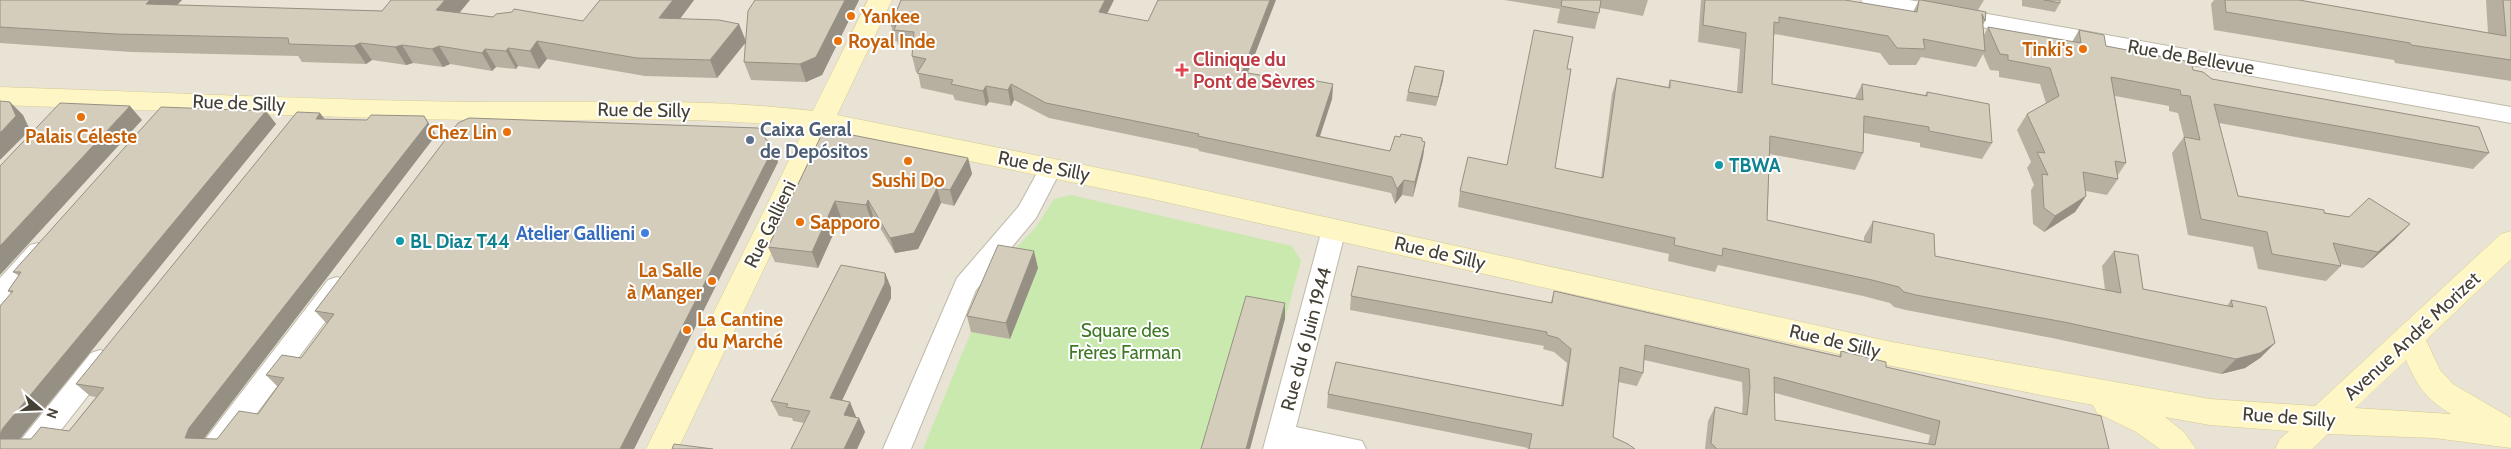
<svg xmlns="http://www.w3.org/2000/svg" width="2511" height="449" font-family="Cabin,sans-serif">
<style>
.residential{fill:#e8e3d4}
.green{fill:#c9e9ae}
.lines{fill:none;stroke-linecap:round;stroke-linejoin:round}
.street-casing{stroke:#bfb9a9;stroke-width:2}
.secondary-casing{stroke:#d5c995;stroke-width:1}
.street{fill:#fff;fill-rule:evenodd}
.secondary{fill:#fff6c5;fill-rule:evenodd}
.wall{fill:#b7b0a1;fill-rule:evenodd}
.shaded-wall{fill:#959083}
.building{fill:#d5cdbb;stroke:#959083;fill-rule:evenodd}
.food-dot{fill:#e8710a;stroke:#fff;stroke-width:2}
.health-dot{fill:#e0444e;stroke:#fff;stroke-width:2}
.service-dot{fill:#5c6f8a;stroke:#fff;stroke-width:2}
.culture-dot{fill:#0f9aa8;stroke:#fff;stroke-width:2}
.shop-dot{fill:#3f7fe0;stroke:#fff;stroke-width:2}
.labels{text-anchor:middle;dominant-baseline:central;stroke-width:4;stroke-linejoin:round;paint-order:stroke}
.food-label{font-size:19px;font-weight:bold;fill:#c56008;stroke:#fff;text-anchor:start}
.street-label{font-size:19px;fill:#464135;stroke:#fff}
.health-label{font-size:19px;font-weight:bold;fill:#be3a42;stroke:#fff;text-anchor:start}
.service-label{font-size:19px;font-weight:bold;fill:#4e5e75;stroke:#fff;text-anchor:start}
.culture-label{font-size:19px;font-weight:bold;fill:#0d838f;stroke:#fff;text-anchor:start}
.shop-label{font-size:19px;font-weight:bold;fill:#366cbe;stroke:#fff;text-anchor:end}
.park-label{font-size:19px;fill:#3f7927;stroke:#fff}
</style>
<rect width="100%" height="100%" fill="#f3f1e6"/>
<path class="residential" d="M0 0H2511V449H0Z"/>
<path class="green" d="M1071 195 1292 246 1301 261 1285 319 1206 449H923L971 332 1010 339 1037 268 1003 262 1036 227 1054 199Z"/>
<g class="lines">
<defs>
<path id="street" d="M1861 0H1909L2511 107V123L1871 7 1864 5Z
M1051 160 1059 162 1062 168 1036 218 976 290 911 449H883L957 278 1019 206 1043 162Z
M1334 220 1342 223 1346 229 1296 427 1362 441 1366 449H1263L1322 229 1326 223Z
M39 243 48 245 51 252 48 259 9 302 0 305V278L30 245Z
M337 277 346 280 349 287 346 294 230 449H200L204 441 328 280Z
M100 350 109 353 113 361 109 369 46 449H16L20 441 91 353Z"/>
<path id="secondary" d="M868 0H892L837 115 1148 178 1892 342 2210 399 2315 406 2501 234 2511 231V259L2426 340 2440 370 2453 384 2511 418V448L2434 438 2328 434 2312 449H2275L2280 439 2289 431 2210 425 2165 417 2184 432 2196 449H2160L2136 432 2097 413 2093 405 1892 366 1148 198 829 132 678 449H646L805 128C693 114 581 122 469 120 313 117 156 110 0 105V87C157 92 313 100 470 102 585 103 699 97 813 111ZM2406 360C2418 387 2425 398 2451 414L2355 408Z"/>
</defs>
<use href="#street" class="street-casing"/>
<use href="#secondary" class="secondary-casing"/>
<use href="#street" class="street"/>
<use href="#secondary" class="secondary"/>
</g>
<path class="wall" d="M0 0H182L177 5 459 13 493 17 583 21 600 0H694L680 19 739 24 746 41 755 0H859L822 75 806 82 751 80 744 62 746 42 717 78 645 76 547 59 539 69 518 66 516 69 496 67 492 71 450 64 443 67 413 63 406 65 372 60 366 64 302 62 298 56 131 52 0 43Z
M1504 0H1648L1643 16 1600 8 1595 29 1557 23 1560 9Z
M1701 0H1845L1913 12 1919 0H1984L1978 10 1986 12 1985 21 1983 25 1984 35 1988 27 2072 42 2079 30 2106 46 2193 70 2212 79 2489 153 2473 169 2219 123 2238 196 2349 217 2410 224 2394 240 2363 268 2340 264 2341 266 2326 281 2258 269 2253 247 2188 235 2172 153 2184 137 2178 113 2169 111V106L2115 96 2126 163 2118 175V179L2107 195 2086 191V196L2075 212 2044 232 2033 224 2031 190 2034 185 2027 168 2031 162 2017 130 2027 114 2046 103 2040 84 1999 77V71L1990 70 1983 54 1976 67 1921 57 1916 65H1889L1880 53 1775 34 1774 36 1772 84 1855 98 1862 84 1925 95 1927 92 1992 143 1982 159 1920 147V143L1864 133 1863 153 1855 170 1770 154 1767 220 1864 241V237L1873 221 1935 256 2105 290 2102 266 2114 251 2143 289 2227 306 2231 300 2275 343 2260 358 2245 368 2221 374 2052 338 1906 310 1894 307 1890 303 1863 296 1718 265 1715 272 1668 261 1669 254 1458 207 1460 191 1507 165 1567 69 1555 168 1601 178 1612 94 1617 78 1668 87 1670 80 1737 92 1740 49 1698 42Z
M2022 0H2060V3L2055 12 2022 6Z
M2214 0H2299L2488 33 2486 0H2511V81L2395 63 2394 60 2214 30 2211 4Z
M1107 14 1248 73 1293 81 1333 84 1332 99 1320 136 1390 151 1422 141 1425 142 1423 157 1413 197 1402 195 1395 204 1391 193 1199 151 1198 149 1049 118 1014 100 1011 106 989 102 986 106 955 100 953 95 921 88 918 72H916L912 56 913 47 898 45 897 41H895L891 25Z
M1444 71 1443 80 1436 106 1406 101 1408 92Z
M266 111 276 124 19 439H31L69 431 96 397 90 396 76 384 325 119 367 120 424 116 436 135 203 439H217L258 414 278 387 266 375 301 358 327 324 315 311 773 149 778 162 634 449H0L11 293 8 291 19 276 13 272Z
M821 136 968 158 972 174 954 206 941 203 918 249 895 253 873 216 871 220 841 217 818 268 775 262 768 247Z
M1038 268 1010 339 971 332 967 316Z
M885 273 891 288V298L842 400 850 402 856 417 859 418 865 432 857 449H791L804 423 793 421 792 418 779 416 771 401Z
M1554 291 1839 356 1841 351 1886 367 2109 449H1705L1708 421 1715 407 1742 414 1743 401 1742 382 1644 360 1643 373 1637 386 1618 382 1613 437 1635 449H1527L1528 448 1327 408 1328 394 1561 405 1567 363 1554 352 1543 349 1544 346 1350 310 1351 296 1551 302ZM1775 393 1930 435 1928 444 1775 420Z"/>
<path class="shaded-wall" d="M150 0H182L161 21 146 4Z
M445 0H470L447 28 436 10Z
M673 0H694L667 36 659 18Z
M845 0H859L822 75 806 82 800 64Z
M1105 0H1114L1100 28 1099 12Z
M1270 0H1276L1242 88V72Z
M739 24 746 42 717 78 710 60Z
M537 41 547 59 539 69 530 51Z
M360 43 372 60 366 64 354 46Z
M402 45 413 63 406 65 395 47Z
M439 46 450 64 443 67 432 49Z
M508 48 518 66 516 69 506 51Z
M485 49 496 67 492 71 482 53Z
M1444 71 1443 80 1436 106 1438 97Z
M1011 84 1014 100 1011 106 1008 90Z
M1333 84 1332 99 1315 151 1316 136Z
M986 86 989 102 986 106 983 91Z
M10 102 23 115 30 130 0 160V133Z
M130 106 142 120 0 275V246Z
M266 111 276 124 19 440 14 448 0 439V434L3 428Z
M320 113 330 126 316 119Z
M424 116 436 135 203 440 185 438 189 428Z
M1425 142 1423 157 1413 197 1415 182Z
M773 149 778 162 634 449H620Z
M968 158 972 174 954 206 950 190Z
M1404 180 1402 195 1395 204 1397 189Z
M937 188 941 203 918 249 895 253 890 238Z
M2086 196 2075 212 2044 232 2055 216Z
M868 200 873 216 871 220 866 205Z
M835 201 841 217 818 268 812 252Z
M2410 224 2394 240 2363 268 2378 252Z
M1034 251 1038 268 1010 339 1006 323Z
M885 273 891 288V298L836 413 830 398Z
M1285 303V319L1250 449H1246Z
M2275 343 2260 358 2245 368 2221 374 2236 359Z
M850 402 856 417 850 429 844 415Z
M859 418 865 432 857 449H844Z"/>
<path class="building" d="M0 0H150L146 4 382 11 391 0H445L436 10 493 17 496 14 512 12 514 9 583 21 600 0H673L659 18 719 20 739 24 710 60 637 58 537 41 530 51 508 48 506 51 485 49 482 53 439 46 432 49 402 45 395 47 360 43 354 46 289 44 288 38 116 34 0 27Z
M755 0H845L816 57 800 64 744 62 748 11Z
M901 0H1105L1099 12 1148 21 1158 0H1270L1242 72 1293 81 1295 77 1333 84 1316 136 1390 151 1395 136 1400 137 1401 134 1422 138V141L1425 142 1415 182 1404 180 1397 189 1392 177 1198 136 1199 134 1046 103 1011 84 1008 90 986 86 983 91 951 84 953 80 917 73 926 59 912 56 914 32 894 30 896 25H891Z
M1562 0H1601L1599 13 1561 6Z
M1705 0H1845L1917 12 1919 0H1921L1986 12 1985 21 1982 14 1985 51 1923 39 1925 49 1897 48 1888 36 1779 17V23L1774 22 1772 84 1863 100 1862 84 1927 96V92L1989 104 1992 143 1929 131V127L1864 116 1863 153 1770 136 1767 220 1871 243 1873 221 1934 234 1935 256 2121 293 2114 251 2138 255 2143 289 2233 307 2231 300 2266 307 2275 343 2260 353 2236 359 2064 322 1916 295 1904 292 1899 287 1872 280 1723 248 1722 256 1674 245 1675 238 1460 191 1468 157 1507 165 1534 30 1573 37 1567 69H1571L1555 168 1603 178 1617 78 1670 88V80L1742 93 1746 33 1703 25Z
M2044 0H2060V3Z
M2225 0H2299L2506 36 2503 0H2511V60L2411 45 2410 43 2226 12Z
M1988 27 2081 43 2079 30 2104 35 2106 46 2191 62 2193 70 2203 72 2212 79 2479 127 2489 153 2214 104 2238 196 2324 210V213L2349 217 2369 198 2410 224 2378 252 2333 243 2341 266 2272 254 2267 232 2201 219 2184 137 2200 140 2190 96 2181 95 2180 90 2111 77 2126 163 2115 161 2118 179 2083 172 2086 196 2055 216 2044 208 2042 174 2048 175 2037 152 2045 153 2027 114 2059 96 2050 68 2008 60V55L2000 54Z
M1415 66 1444 71 1438 97 1408 92Z
M0 101 10 102 16 116 0 133Z
M60 103 130 106 0 246V166Z
M161 107 266 111 3 428 0 434V306L13 291H8L21 272H13Z
M297 112 320 113 316 119 367 120 371 115 424 116 428 123 189 428 185 438 217 439 239 411 258 414 284 378 266 375 282 355 301 358 334 314 315 311 458 123 469 118 758 128 773 149 620 449H0V439H31L41 427 69 431 104 388 76 384Z
M832 131 968 158 950 190 937 188 914 233 890 238 868 200 866 205 835 201 812 252 768 247 821 136Z
M998 245 1034 251 1006 323 967 316Z
M841 265 885 273V283L830 398 850 402 844 415 859 418 844 449H791L810 411 786 407 788 404 771 401Z
M1358 266 1552 303 1554 291 1841 357V351L1886 362V367L2101 416 2109 449H1717L1711 443 1715 407 1747 415 1750 387 1749 369 1645 345 1643 373 1620 367 1613 437 1628 444 1635 449H1529L1532 434 1328 394 1336 362 1563 406 1571 349 1558 338 1547 335V332L1351 296ZM1774 377 1940 421 1935 445 1775 420Z
M1246 296 1285 303 1246 449H1201Z
M674 444 713 449H672Z"/>
<g class="food-dot">
<circle cx="851" cy="16" r="5"/>
<circle cx="838" cy="41" r="5"/>
<circle cx="2083" cy="49" r="5"/>
<circle cx="81" cy="117" r="5"/>
<circle cx="507" cy="132" r="5"/>
<circle cx="908" cy="161" r="5"/>
<circle cx="800" cy="222" r="5"/>
<circle cx="712" cy="281" r="5"/>
<circle cx="687" cy="330" r="5"/>
</g>
<path class="health-dot" d="M1179.5 62.5h5v5h5v5h-5v5h-5v-5h-5v-5h5z"/>
<circle class="service-dot" cx="750" cy="140" r="5"/>
<g class="culture-dot">
<circle cx="1719" cy="165" r="5"/>
<circle cx="400" cy="241" r="5"/>
</g>
<circle class="shop-dot" cx="645" cy="233" r="5"/>
<g class="labels">
<g class="food-label">
<text x="861" y="16">Yankee</text>
<text x="848" y="41">Royal Inde</text>
<text x="2073" y="49" text-anchor="end">Tinki's</text>
<text x="497" y="132" text-anchor="end">Chez Lin</text>
<text x="81" y="136" text-anchor="middle">Palais Céleste</text>
<text x="908" y="180" text-anchor="middle">Sushi Do</text>
<text x="810" y="222">Sapporo</text>
<text x="702" y="270" text-anchor="end">La Salle<tspan x="702" dy="22">à Manger</tspan></text>
<text x="697" y="319">La Cantine<tspan x="697" dy="22">du Marché</tspan></text>
</g>
<g class="street-label">
<text transform="translate(2191 57) rotate(10)">Rue de Bellevue</text>
<text transform="translate(239 103) rotate(2)">Rue de Silly</text>
<text transform="translate(644 110) rotate(1)">Rue de Silly</text>
<text transform="translate(1044 166) rotate(11)">Rue de Silly</text>
<text transform="translate(770 224) rotate(-64)">Rue Gallieni</text>
<text transform="translate(1440 253) rotate(13)">Rue de Silly</text>
<text transform="translate(2412 336) rotate(-43)">Avenue André Morizet</text>
<text transform="translate(1306 339) rotate(-75)">Rue du 6 Juin 1944</text>
<text transform="translate(1835 341) rotate(13)">Rue de Silly</text>
<text transform="translate(2289 417) rotate(4)">Rue de Silly</text>
</g>
<g class="health-label">
<text x="1193" y="59">Clinique du<tspan x="1193" dy="22">Pont de Sèvres</tspan></text>
</g>
<g class="service-label">
<text x="760" y="129">Caixa Geral<tspan x="760" dy="22">de Depósitos</tspan></text>
</g>
<g class="culture-label">
<text x="1729" y="165">TBWA</text>
<text x="410" y="241">BL Diaz T44</text>
</g>
<g class="shop-label">
<text x="635" y="233">Atelier Gallieni</text>
</g>
<g class="park-label">
<text x="1125" y="330">Square des<tspan x="1125" dy="22">Frères Farman</tspan></text>
</g>
</g>
<g transform="translate(40 409) rotate(109)" stroke="#ffffff" stroke-width="4" paint-order="stroke">
<path d="M0-4L9 19L0 12L-9 19Z" fill="#464135"/>
<text y="-8" font-size="14" font-weight="bold" text-anchor="middle" fill="#464135">N</text>
</g>
</svg>
